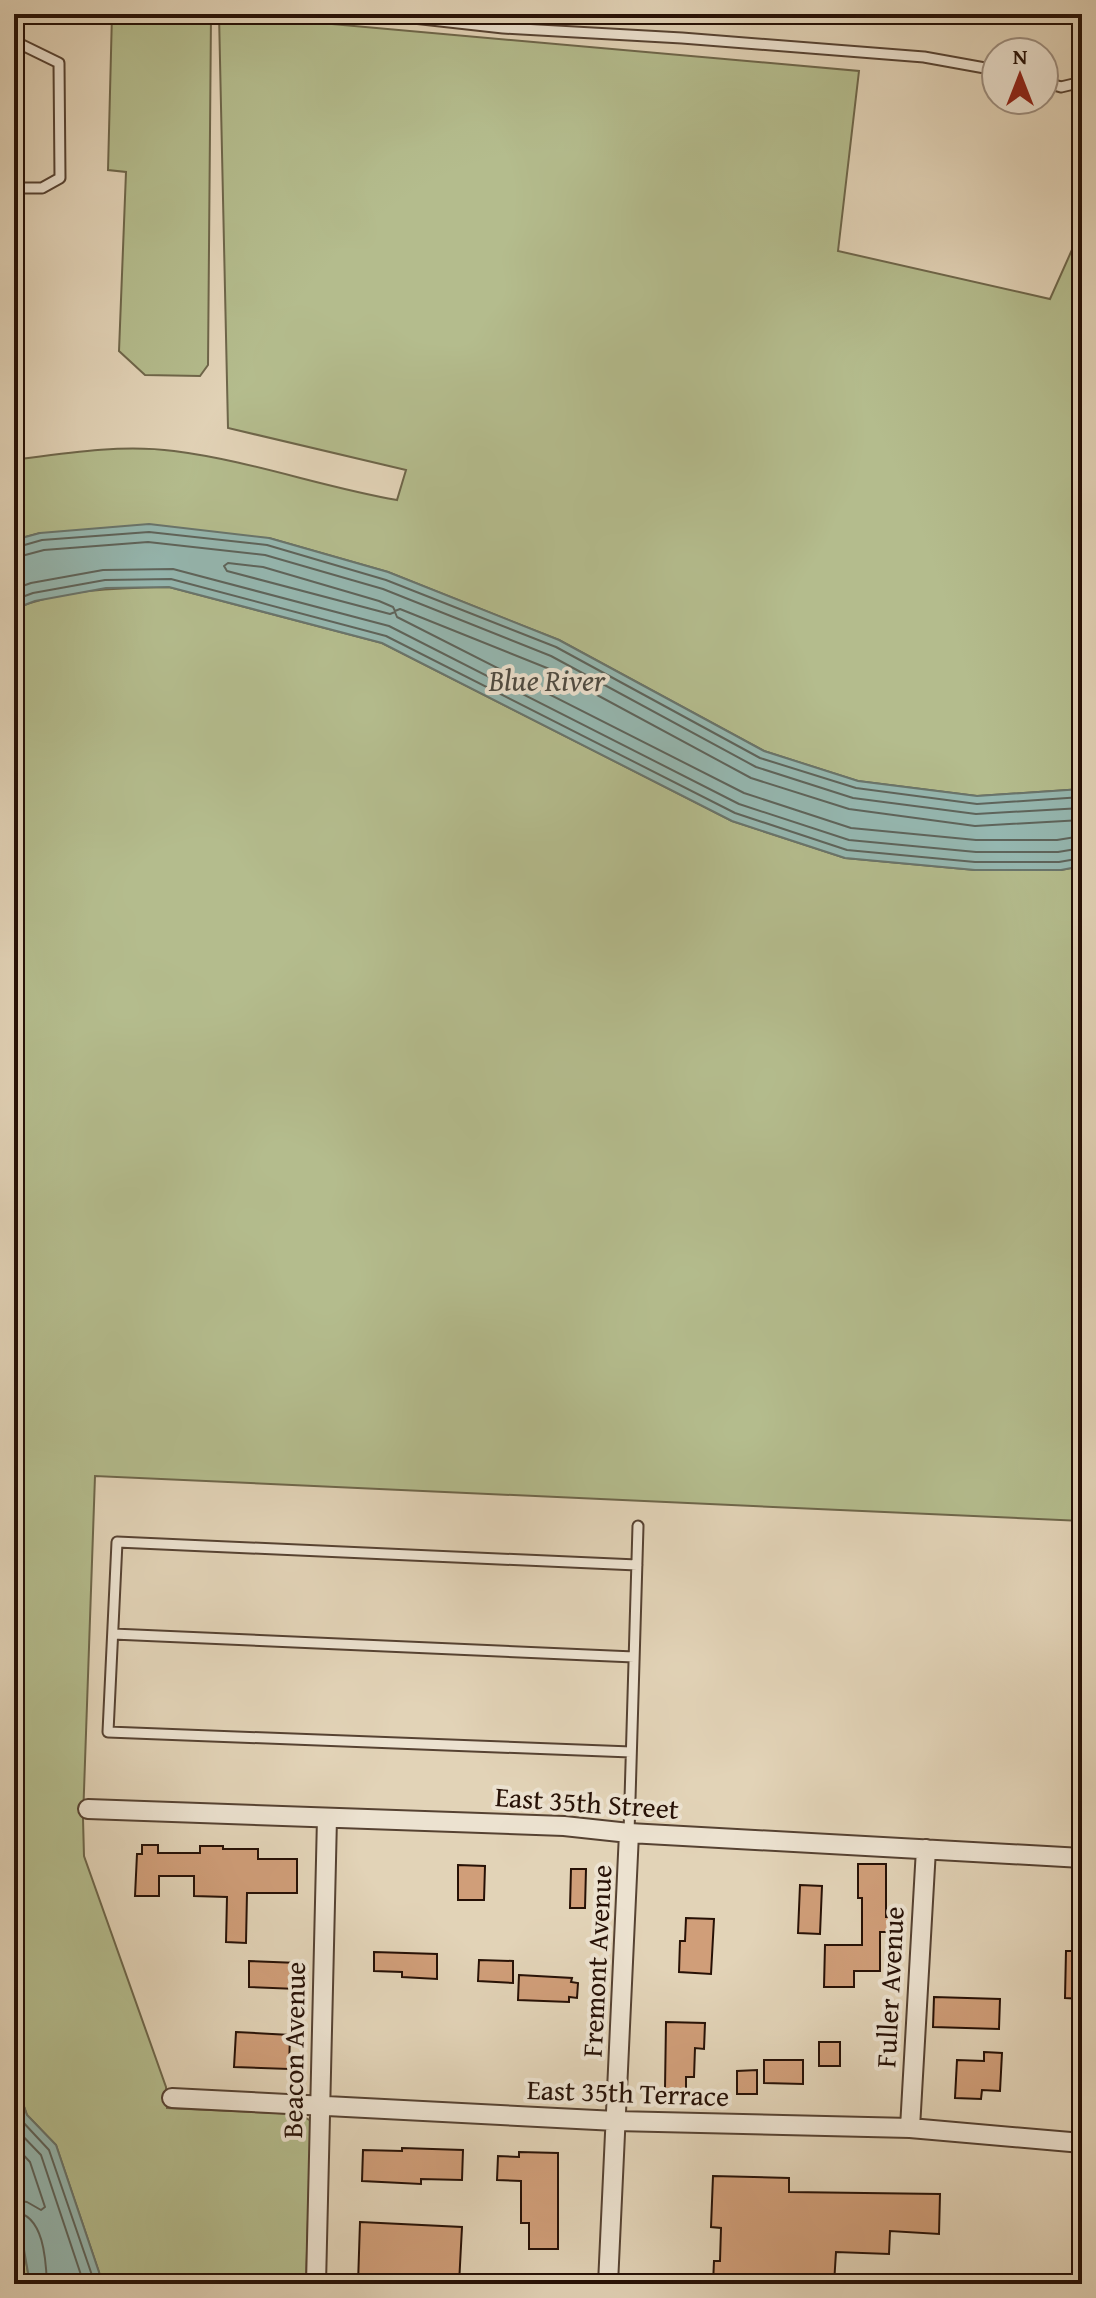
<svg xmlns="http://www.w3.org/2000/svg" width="1096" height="2298" font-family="'Gentium Book Plus',serif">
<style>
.green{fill:#b4bc8d;stroke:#6e664a;stroke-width:2}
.water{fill:#95b7b0;stroke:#69756c;stroke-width:2}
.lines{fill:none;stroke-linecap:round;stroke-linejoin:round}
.shore{stroke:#5e645b;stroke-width:2}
.building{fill:#d09e79;stroke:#271106;stroke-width:2}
.lane-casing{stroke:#564232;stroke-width:13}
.street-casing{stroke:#564232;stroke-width:22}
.lane{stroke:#ece2d0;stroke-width:9}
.street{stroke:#ece2d0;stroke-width:18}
.labels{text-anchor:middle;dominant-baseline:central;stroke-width:8;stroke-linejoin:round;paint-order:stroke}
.street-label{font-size:28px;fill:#271106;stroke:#ece2d0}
.water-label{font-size:30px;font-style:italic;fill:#4e4b42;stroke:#ece2d0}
</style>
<rect width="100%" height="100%" fill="#e2d3b7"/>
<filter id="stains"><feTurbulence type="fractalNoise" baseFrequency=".0025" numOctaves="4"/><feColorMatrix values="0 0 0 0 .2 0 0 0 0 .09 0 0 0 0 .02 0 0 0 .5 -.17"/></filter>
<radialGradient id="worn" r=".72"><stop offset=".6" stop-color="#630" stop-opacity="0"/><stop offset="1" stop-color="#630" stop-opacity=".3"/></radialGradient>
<path class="green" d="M112 14H211L208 365 200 376 145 375 119 351 126 172 108 170Z
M219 14 859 71 838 251 1050 299 1075 243 1082 245V789L977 796 858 781 764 751 559 640 388 572 269 538 40 533 14 540V460C66 453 121 444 174 451 252 461 322 487 397 500L406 470 228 428Z
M169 587 382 643 732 821 845 858 975 870H1061L1082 866V1521L95 1476 83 1819 84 1856 166 2087 167 2108 299 2114 311 2121 306 2284H103L56 2145 27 2115 14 2078V609C63 589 116 588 169 587Z
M14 2222 23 2244 30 2284H14Z"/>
<path class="water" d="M149 524 269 538 388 572 559 640 764 751 858 781 977 796 1082 789V866L1061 870H975L845 858 732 821 382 643 169 587 106 588 35 601 14 609V540L40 533Z
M14 2078 27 2115 56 2145 103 2284H30L23 2244 14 2222Z"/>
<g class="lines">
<path class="shore" d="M14 548 42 540 149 532 267 545 386 580 556 647 760 758 856 788 977 804 1082 797
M14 558 44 550 148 542 265 555 383 589 551 656 756 767 853 798 976 814 1082 808
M14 589 31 583 103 570 173 569 389 626 739 804 849 840 976 852H1058L1082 848
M14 600 33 593 105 580 171 579 386 636 735 813 847 850 975 862H1059L1082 858
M1082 820 975 826 849 809 751 778 547 668 400 609 395 611 393 607 379 601 263 567 228 563 224 566 227 571 390 614 395 612 397 617 744 793 851 828 976 840H1057L1082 836
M14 2102 21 2120 49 2150 95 2284
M14 2127 41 2155 84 2284
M14 2145 30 2162 45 2207 41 2210 27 2202 14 2200
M14 2212C44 2214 46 2261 47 2284"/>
</g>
<path class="building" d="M142 1845H158V1853H200V1846H223V1849H258V1859H297V1893H247L246 1943 226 1942 227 1897 194 1896V1876H159V1896H135L137 1854H142Z
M858 1864H886V1917H891V1932H880V1971H854V1987H824L825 1945H862V1898H858Z
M458 1865 485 1866 484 1900H458Z
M571 1869H586L585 1908H570Z
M800 1885 822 1886 820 1934 798 1933Z
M686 1918 714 1919 711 1974 679 1972 680 1941H685Z
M1066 1951H1082V1999L1065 1998Z
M374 1952 437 1954V1979L402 1977V1972L374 1971Z
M479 1960 513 1961V1983L478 1981Z
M249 1961 298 1963 297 1989 249 1987Z
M519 1975 572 1978 571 1982 578 1983 577 1998 569 1997V2002L518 2000Z
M934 1997 1000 1999 999 2029 933 2027Z
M666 2022 705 2023 704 2049 695 2048 694 2077H686V2090L665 2089Z
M236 2032 290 2035 289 2069 234 2067Z
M819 2042H840V2066H819Z
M984 2052 1002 2053 1000 2091 982 2090 981 2099 955 2098 957 2060 984 2061Z
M764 2060H803V2084L764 2083Z
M757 2070V2094H737V2071Z
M402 2148 463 2150 462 2180 421 2179V2184L362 2181 363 2150 402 2151Z
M519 2152 558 2153V2249H529V2223H521V2181L497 2180 498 2156 519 2157Z
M713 2176 789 2178V2192L940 2194 939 2234 890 2231 889 2254 836 2252 834 2284H713L714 2261H720L721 2228 711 2227Z
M360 2222 462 2227 459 2284H358Z"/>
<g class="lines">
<defs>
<path id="lane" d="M377 14 503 28 682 38 924 57 996 70
M14 41 59 63 60 178 42 188H14
M1044 82 1061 87 1082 82
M113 1634 634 1657
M631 1752 108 1732 117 1542 637 1565
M629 1833 638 1526"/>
<path id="street" d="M88 1809 564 1826 629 1833 1082 1858
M172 2098 616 2121 910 2128 1082 2143
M910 2128 926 1849
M316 2284 327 1818
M608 2284 629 1833"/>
</defs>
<use href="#lane" class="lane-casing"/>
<use href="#street" class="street-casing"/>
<use href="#lane" class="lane"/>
<use href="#street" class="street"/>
</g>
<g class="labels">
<g class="street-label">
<text transform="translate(587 1802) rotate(4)">East 35th Street</text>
<text transform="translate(596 1961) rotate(-87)">Fremont Avenue</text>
<text transform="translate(889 1987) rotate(-87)">Fuller Avenue</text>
<text transform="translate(293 2050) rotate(-89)">Beacon Avenue</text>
<text transform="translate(628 2092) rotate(2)">East 35th Terrace</text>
</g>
<g class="water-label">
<text x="547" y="680">Blue River</text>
</g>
</g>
<rect width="1096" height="2298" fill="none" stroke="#e2d3b7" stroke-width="48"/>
<rect x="16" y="16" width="1064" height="2266" fill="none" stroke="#271106" stroke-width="4"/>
<rect x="24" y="24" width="1048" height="2250" fill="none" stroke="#271106" stroke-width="2"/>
<g transform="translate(1020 76)"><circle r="38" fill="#ece2d0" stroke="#9d8e7f" stroke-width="2"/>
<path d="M0-6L14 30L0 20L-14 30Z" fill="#8f2418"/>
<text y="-12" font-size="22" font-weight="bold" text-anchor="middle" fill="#271106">N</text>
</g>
<rect width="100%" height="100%" filter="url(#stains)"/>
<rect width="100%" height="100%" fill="url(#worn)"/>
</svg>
